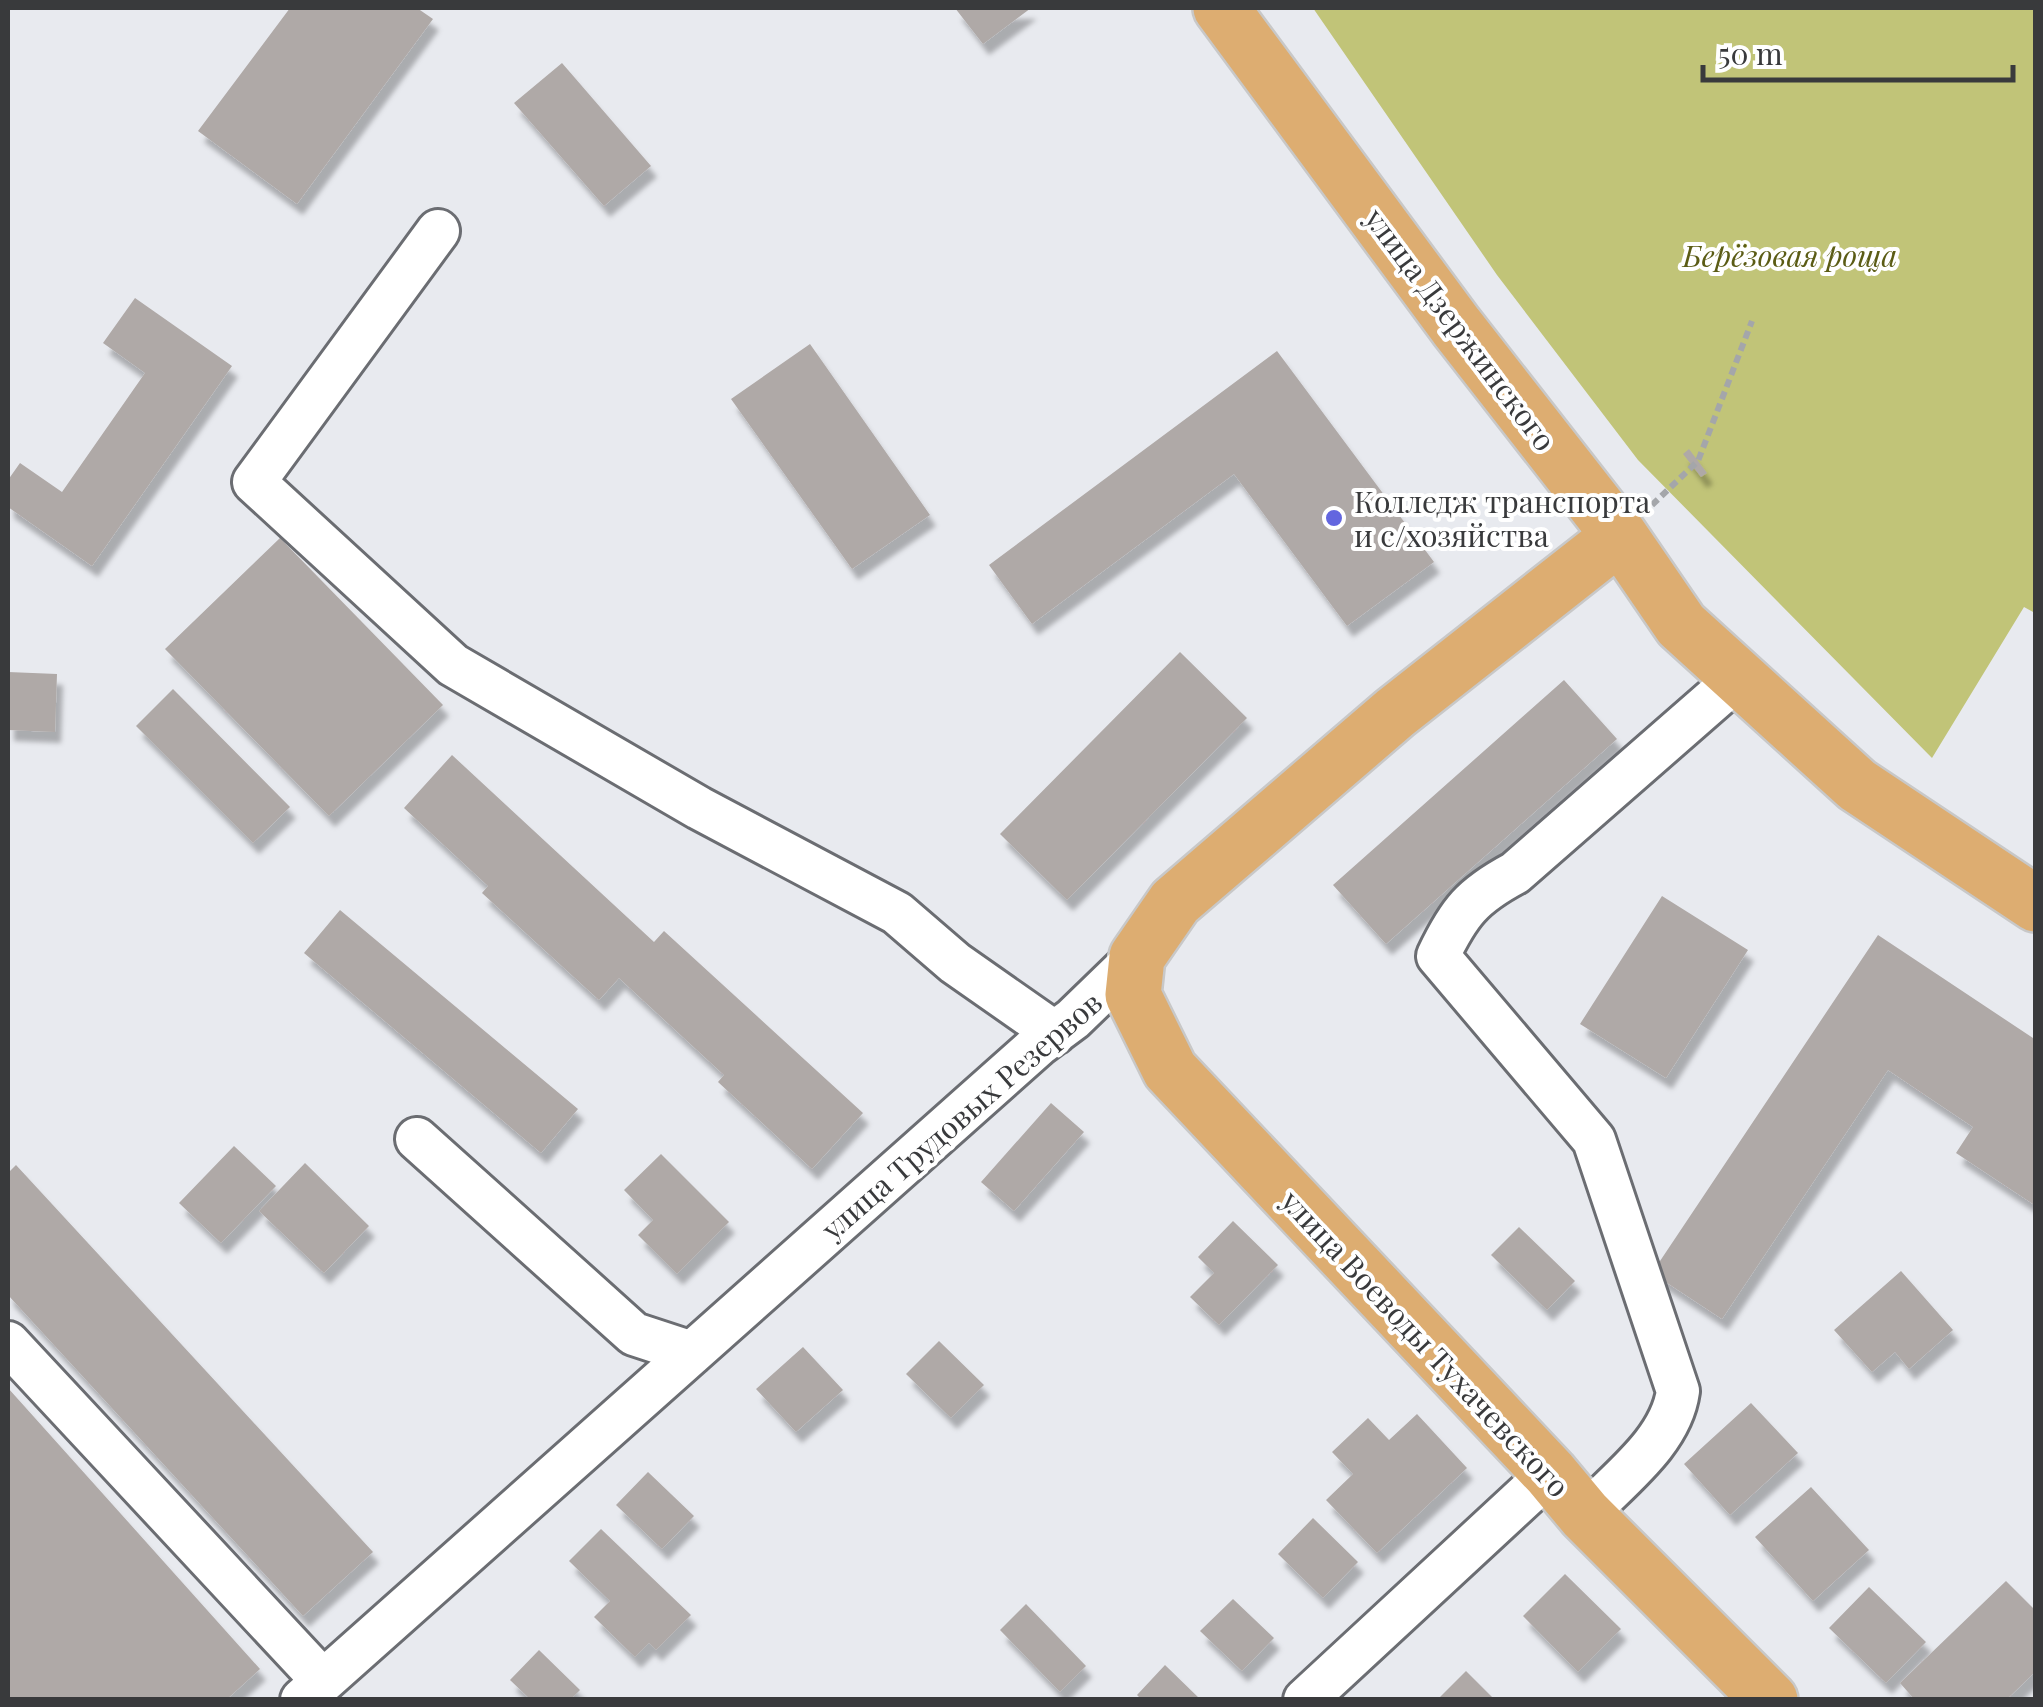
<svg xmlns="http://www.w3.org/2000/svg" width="2043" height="1707" font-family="'Playfair Display',serif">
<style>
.green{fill:#c1c478}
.building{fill:#afa9a7;filter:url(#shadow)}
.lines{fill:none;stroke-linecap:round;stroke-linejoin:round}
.minor-casing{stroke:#6b6d72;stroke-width:48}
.major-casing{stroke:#c8c8c8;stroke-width:60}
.path{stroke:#a4a6aa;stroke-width:6;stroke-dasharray:8 5;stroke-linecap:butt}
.minor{stroke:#fff;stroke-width:42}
.major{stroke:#ddad71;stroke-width:55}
.poi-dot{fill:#6366df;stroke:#fff;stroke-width:4}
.labels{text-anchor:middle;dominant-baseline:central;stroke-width:8;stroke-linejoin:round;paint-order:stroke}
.park-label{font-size:30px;font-style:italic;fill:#5b5c15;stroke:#fff}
.street-label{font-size:30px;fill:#393a3c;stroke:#fff}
.poi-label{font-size:30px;fill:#393a3c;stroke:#fff;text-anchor:start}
</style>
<defs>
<filter id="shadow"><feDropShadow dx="6" dy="11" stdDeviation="2.5" flood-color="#0004"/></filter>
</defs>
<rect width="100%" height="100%" fill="#e8eaef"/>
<path class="green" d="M1313 8H2035V613L2024 607 1932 758 1638 460 1497 275Z"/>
<path class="building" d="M290 8H417L433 19 297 204 198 131Z
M955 8H1031L983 44Z
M562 63 651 166 604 206 514 103Z
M135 298 232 366 92 566 8 507V480L20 463 62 492 145 373 103 343Z
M810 344 930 515 852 569 731 399Z
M1277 351 1434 562 1347 626 1234 474 1032 624 989 565Z
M1689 449 1707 473 1701 477 1683 454Z
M280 538 443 705 329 816 165 649Z
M1180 652 1247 718 1067 900 1000 834Z
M8 672 57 674 55 732 8 730Z
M1564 680 1617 739 1386 944 1333 885Z
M173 689 290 807 253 843 136 726Z
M452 755 654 942 664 931 863 1113 812 1169 718 1082 724 1075 619 978 599 1000 482 893 488 886 404 808Z
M1662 896 1748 950 1666 1078 1580 1024Z
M340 910 578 1109 541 1153 304 953Z
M1878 935 2036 1040V1206L1956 1153 1973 1127 1888 1070 1722 1319 1652 1273Z
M1051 1103 1084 1132 1014 1211 981 1182Z
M234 1146 276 1186 221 1243 179 1203Z
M661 1154 729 1222 677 1274 638 1235 653 1220 624 1190Z
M305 1163 369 1226 324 1273 259 1211Z
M16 1165 373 1552 303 1616 8 1295V1173Z
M1233 1221 1278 1265 1219 1325 1190 1297 1214 1273 1198 1257Z
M1519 1227 1575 1281 1547 1310 1491 1255Z
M1901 1271 1953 1330 1909 1369 1895 1352 1872 1372 1834 1330Z
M939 1341 984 1385 951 1418 906 1374Z
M803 1347 843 1390 796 1432 756 1389Z
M8 1388 260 1669 226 1700H8Z
M1751 1403 1798 1453 1730 1515 1684 1464Z
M1417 1414 1467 1468 1377 1553 1326 1500 1353 1474 1332 1452 1368 1418 1389 1440Z
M648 1472 694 1516 662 1549 616 1505Z
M1811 1487 1869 1550 1813 1601 1755 1537Z
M1313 1518 1358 1562 1323 1598 1278 1554Z
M601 1529 691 1615 656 1650 649 1643 635 1657 594 1617 610 1601 569 1561Z
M1565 1574 1621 1629 1578 1672 1523 1616Z
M2006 1581 2036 1611V1671L2006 1700H1915L1900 1683Z
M1869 1587 1926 1642 1886 1683 1829 1628Z
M1233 1599 1274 1638 1242 1671 1200 1631Z
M1026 1604 1086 1666 1060 1692 1000 1630Z
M539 1650 580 1690 570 1700H531L510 1680Z
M1165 1665 1201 1700H1142L1137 1695Z
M1466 1671 1495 1700 1440 1697Z"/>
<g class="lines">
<defs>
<path id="minor" d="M438 231 254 482 453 665 699 808 897 913 955 963 1055 1033
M417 1139 634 1334 692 1353
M8 1343 323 1681
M1585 1515C1619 1479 1671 1442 1678 1391L1594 1140 1438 956C1459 912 1472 896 1515 873L1738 678
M302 1700 1038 1045 1073 1019 1137 957
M1305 1700 1550 1473"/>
<path id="major" d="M1221 8 1456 326 1620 536 1681 625 1857 785 2036 904
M1620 536 1395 713 1175 902 1137 957 1133 995 1170 1070 1550 1473 1585 1515 1770 1700"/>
</defs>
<use href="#minor" class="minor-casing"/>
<use href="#major" class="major-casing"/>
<path class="path" d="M1652 505 1698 461 1752 321"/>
<use href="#minor" class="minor"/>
<use href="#major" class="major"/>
</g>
<circle class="poi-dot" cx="1334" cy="518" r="10"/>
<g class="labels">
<g class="park-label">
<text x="1790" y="255">Берёзовая роща</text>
</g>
<g class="street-label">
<text transform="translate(1461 329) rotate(53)">улица Дзержинского</text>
<text transform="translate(961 1115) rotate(-41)">улица Трудовых Резервов</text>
<text transform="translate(1426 1343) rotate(47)">улица Воеводы Тухачевского</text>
</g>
<g class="poi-label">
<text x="1354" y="501">Колледж транспорта<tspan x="1354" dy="34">и с/хозяйства</tspan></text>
</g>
</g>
<rect width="2043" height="1707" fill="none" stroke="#393a3c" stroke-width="20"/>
<path d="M1703 65v15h310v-15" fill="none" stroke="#393a3c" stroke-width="5"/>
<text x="1718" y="65" font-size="30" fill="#393a3c" stroke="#ffffff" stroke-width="8" paint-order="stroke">50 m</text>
</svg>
